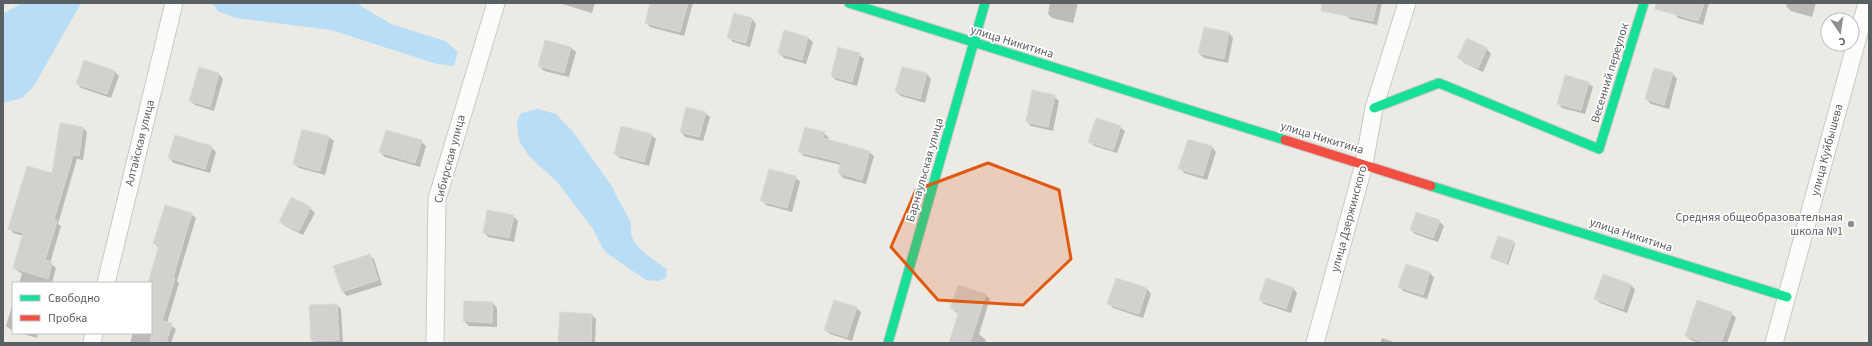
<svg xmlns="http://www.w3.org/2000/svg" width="1872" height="346" font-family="'Source Sans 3',sans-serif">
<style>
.water{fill:#b7ddf7}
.shadow{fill:#0003}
.building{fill:#d2d1ce;stroke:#dad9d4}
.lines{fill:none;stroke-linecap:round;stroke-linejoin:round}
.street-casing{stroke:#c8c8c7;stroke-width:19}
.fast-casing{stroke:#c7c7c6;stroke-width:11}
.jam-casing{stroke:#c7c7c6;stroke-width:11}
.street{stroke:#fcfcfb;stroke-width:17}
.fast{stroke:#16e098;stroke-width:9}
.jam{stroke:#f24e42;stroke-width:9}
.marked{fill:#e15910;fill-opacity:0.2;stroke:#e15910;stroke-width:3;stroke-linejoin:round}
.poi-dot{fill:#8d9091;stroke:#fff;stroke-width:1.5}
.labels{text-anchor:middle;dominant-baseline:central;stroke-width:3.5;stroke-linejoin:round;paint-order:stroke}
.street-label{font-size:12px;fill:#5a5f64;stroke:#fff}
.poi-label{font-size:12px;fill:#5a5f64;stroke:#fff;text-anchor:end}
</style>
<rect width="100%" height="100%" fill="#ebeae5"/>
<path class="water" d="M22 3H83L80 5 34 86 22 98 3 103V14Z
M212 3H356L391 24 445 41 458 52 454 66 437 64 331 30 236 18 218 11Z
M538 109 556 114 574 133 613 188C617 199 624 208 629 219 632 224 630 231 632 237 638 251 655 261 667 269L666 278 658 281 646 280 608 254 602 247 593 229 558 183 529 156 519 141 517 122 521 113Z"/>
<path class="shadow" d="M559 3H595L592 13Z
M651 3H693L684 36 650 27 646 22Z
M1050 3H1078L1073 23 1052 18 1048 14Z
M1348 3H1382L1377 25 1350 19 1345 15Z
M1676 3H1709L1703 25 1678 18 1674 13Z
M1787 3H1816L1812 17 1791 11 1786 6Z
M735 14 752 19 756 24 750 47 733 42 728 37Z
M785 31 808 38 813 42 806 64 784 58 779 53Z
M1229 33 1233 38 1228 63 1204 58 1199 53Z
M1467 40 1487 49 1491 54 1483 72 1463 62 1459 58Z
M546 41 571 48 576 52 569 77 544 71 539 66Z
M859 54 864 59 857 86 836 80 832 76Z
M199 68 219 74 223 79 214 111 195 105 190 101Z
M1655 69 1673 74 1677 79 1669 109 1651 104 1646 99Z
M115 72 119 76 111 98 81 88 77 83Z
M927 74 931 79 925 103 901 96 896 92Z
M1588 83 1593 87 1585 114 1562 108 1558 103Z
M1054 96 1059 101 1053 131 1031 126 1027 122Z
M705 113 710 117 703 141 685 137 681 132Z
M1120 127 1125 131 1117 153 1094 146 1089 141Z
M83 128 87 132 83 160 77 159 58 224 61 226 50 263 56 268 52 283H19L22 274 14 268 23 236 13 233 9 228 53 174Z
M303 130 329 137 334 141 325 175 299 168 294 164Z
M824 133 829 138 828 141 869 152 874 156 866 184 843 178 839 173 841 165 804 156 799 151Z
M651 135 656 139 649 166 620 158 615 154Z
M1189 140 1212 147 1216 152 1207 180 1184 173 1180 168Z
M421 141 426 146 420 167 385 157 380 152Z
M211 147 216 152 210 173 174 163 169 158Z
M795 177 800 182 792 212 766 205 762 200Z
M310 208 315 213 303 235 285 226 280 222Z
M191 214 196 218 177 281 179 283 167 323 176 329 171 343H130L133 333H151V283H148L159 248 154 243Z
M513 216 518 221 514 242 488 237 484 232Z
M1439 221 1444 226 1438 242 1415 234 1411 230Z
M1513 242 1515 244 1508 265 1491 258Z
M369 255 374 259 382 285 347 296 343 292Z
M1406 265 1430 273 1434 278 1427 299 1403 291 1399 286Z
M1604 276 1631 285 1635 290 1627 313 1600 303 1596 299Z
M1117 279 1147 289 1151 294 1143 318 1113 308 1109 304Z
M1266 280 1293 288 1297 293 1291 313 1264 304 1260 300Z
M986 295 990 299 979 334 986 340 985 343H950L959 314 951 308Z
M465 302 493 303 497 308V327L469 326 464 321Z
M13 303V331L6 326Z
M337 305 341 309 343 343H314L312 340Z
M856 308 861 312 852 341 830 334 825 330Z
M1731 313 1736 318 1727 343H1699L1691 340 1686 336Z
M592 315 596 319 595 343H561L559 341Z
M20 333H38L37 338Z
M1382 338 1396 343H1380Z"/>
<path class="building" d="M650 3H688L680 32 645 23Z
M1322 3H1377L1373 21 1321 11Z
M1656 3H1704L1698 21 1655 9Z
M734 13 752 18 746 43 727 38Z
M1204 27 1229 32 1224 59 1198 53Z
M784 30 808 37 802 60 778 53Z
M1467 38 1487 48 1478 68 1457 58Z
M545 40 571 47 564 73 538 66Z
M838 47 860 53 852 82 831 76Z
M84 60 115 71 107 94 76 84Z
M199 67 219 73 210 107 189 101Z
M902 67 927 73 920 99 895 92Z
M1654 68 1673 73 1664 105 1645 99Z
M1565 75 1589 82 1581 110 1557 104Z
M1032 90 1055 95 1048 127 1026 122Z
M686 107 706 112 699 137 680 132Z
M1096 118 1121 126 1113 150 1088 142Z
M60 123 83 127 79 156 73 155 54 220 57 221 45 260 52 262 48 279 13 268 23 233 8 229 27 166 52 173Z
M621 126 652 134 644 162 614 154Z
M805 127 825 132 823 138 870 151 862 180 838 173 841 162 798 152Z
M302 129 329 136 320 171 293 164Z
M386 130 422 140 415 163 379 152Z
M175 135 212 146 205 169 168 158Z
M1188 139 1212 146 1203 176 1178 169Z
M769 169 796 176 787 208 760 201Z
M291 197 311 207 299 231 279 222Z
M165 205 192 213 173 277 175 278 162 321 172 323 166 343H151V283H148L159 245 153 244Z
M487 210 514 215 509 238 483 233Z
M1416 212 1440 220 1433 238 1410 230Z
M1498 236 1514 241 1506 264 1490 258Z
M370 254 378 280 342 292 333 266Z
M1406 264 1430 272 1423 295 1398 287Z
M1603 274 1631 284 1623 309 1594 299Z
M1116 278 1147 288 1139 314 1107 304Z
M1266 278 1293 287 1286 309 1259 300Z
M958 285 986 294 970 343H949L959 311 950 308Z
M834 300 857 307 847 337 824 330Z
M1697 300 1732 312 1721 343H1706L1685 336Z
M464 301 493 302 492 323 463 321Z
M337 304 339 340 311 341 309 305Z
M560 312 592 314 591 343 558 341Z"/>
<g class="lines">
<defs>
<path id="street" d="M106 283 174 3
M92 343 94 333
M435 343 437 199 496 3
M1315 343 1364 164 1374 108 1407 3
M1774 343 1867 3"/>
<path id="fast" d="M849 3 1285 140
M1374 108 1439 83 1599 149 1644 3
M1431 186 1787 297
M888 343 985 3"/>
<path id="jam" d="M1285 140 1431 186"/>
</defs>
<use href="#street" class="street-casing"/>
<use href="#fast" class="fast-casing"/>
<use href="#jam" class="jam-casing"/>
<use href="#street" class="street"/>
<use href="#fast" class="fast"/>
<use href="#jam" class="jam"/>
</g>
<path class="marked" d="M988 163 1059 190 1071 259 1023 305 938 300 891 247 916 190Z"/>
<circle class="poi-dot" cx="1851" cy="224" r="4"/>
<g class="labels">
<g class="street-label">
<text transform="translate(1012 42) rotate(17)">улица Никитина</text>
<text transform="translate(1610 73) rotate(-73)">Весенний переулок</text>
<text transform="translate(1322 138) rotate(17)">улица Никитина</text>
<text transform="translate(140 143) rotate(-76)">Алтайская улица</text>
<text transform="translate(1827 150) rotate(-75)">улица Куйбышева</text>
<text transform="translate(450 159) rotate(-75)">Сибирская улица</text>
<text transform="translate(925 170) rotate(-74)">Барнаульская улица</text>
<text transform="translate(1349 219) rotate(-75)">улица Дзержинского</text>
<text transform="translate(1631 235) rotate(18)">улица Никитина</text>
</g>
<g class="poi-label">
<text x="1843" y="217">Средняя общеобразовательная<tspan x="1843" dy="14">школа №1</tspan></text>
</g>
</g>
<rect width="1872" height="346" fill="none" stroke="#5a5f64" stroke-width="8"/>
<rect x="12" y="282" width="140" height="52" fill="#ffffff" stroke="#bdbfc1"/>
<rect x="20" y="295" width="20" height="6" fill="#16e098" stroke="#bdbfc1"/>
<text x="48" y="302" font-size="12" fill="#5a5f64">Свободно</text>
<rect x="20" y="315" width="20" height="6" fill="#f24e42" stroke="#bdbfc1"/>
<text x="48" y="322" font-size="12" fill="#5a5f64">Пробка</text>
<g transform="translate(1840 32) rotate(167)"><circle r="19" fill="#ffffff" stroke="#bdbfc1"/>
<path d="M0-3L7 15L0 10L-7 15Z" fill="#8d9091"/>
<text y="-6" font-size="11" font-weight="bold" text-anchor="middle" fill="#5a5f64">С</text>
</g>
</svg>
